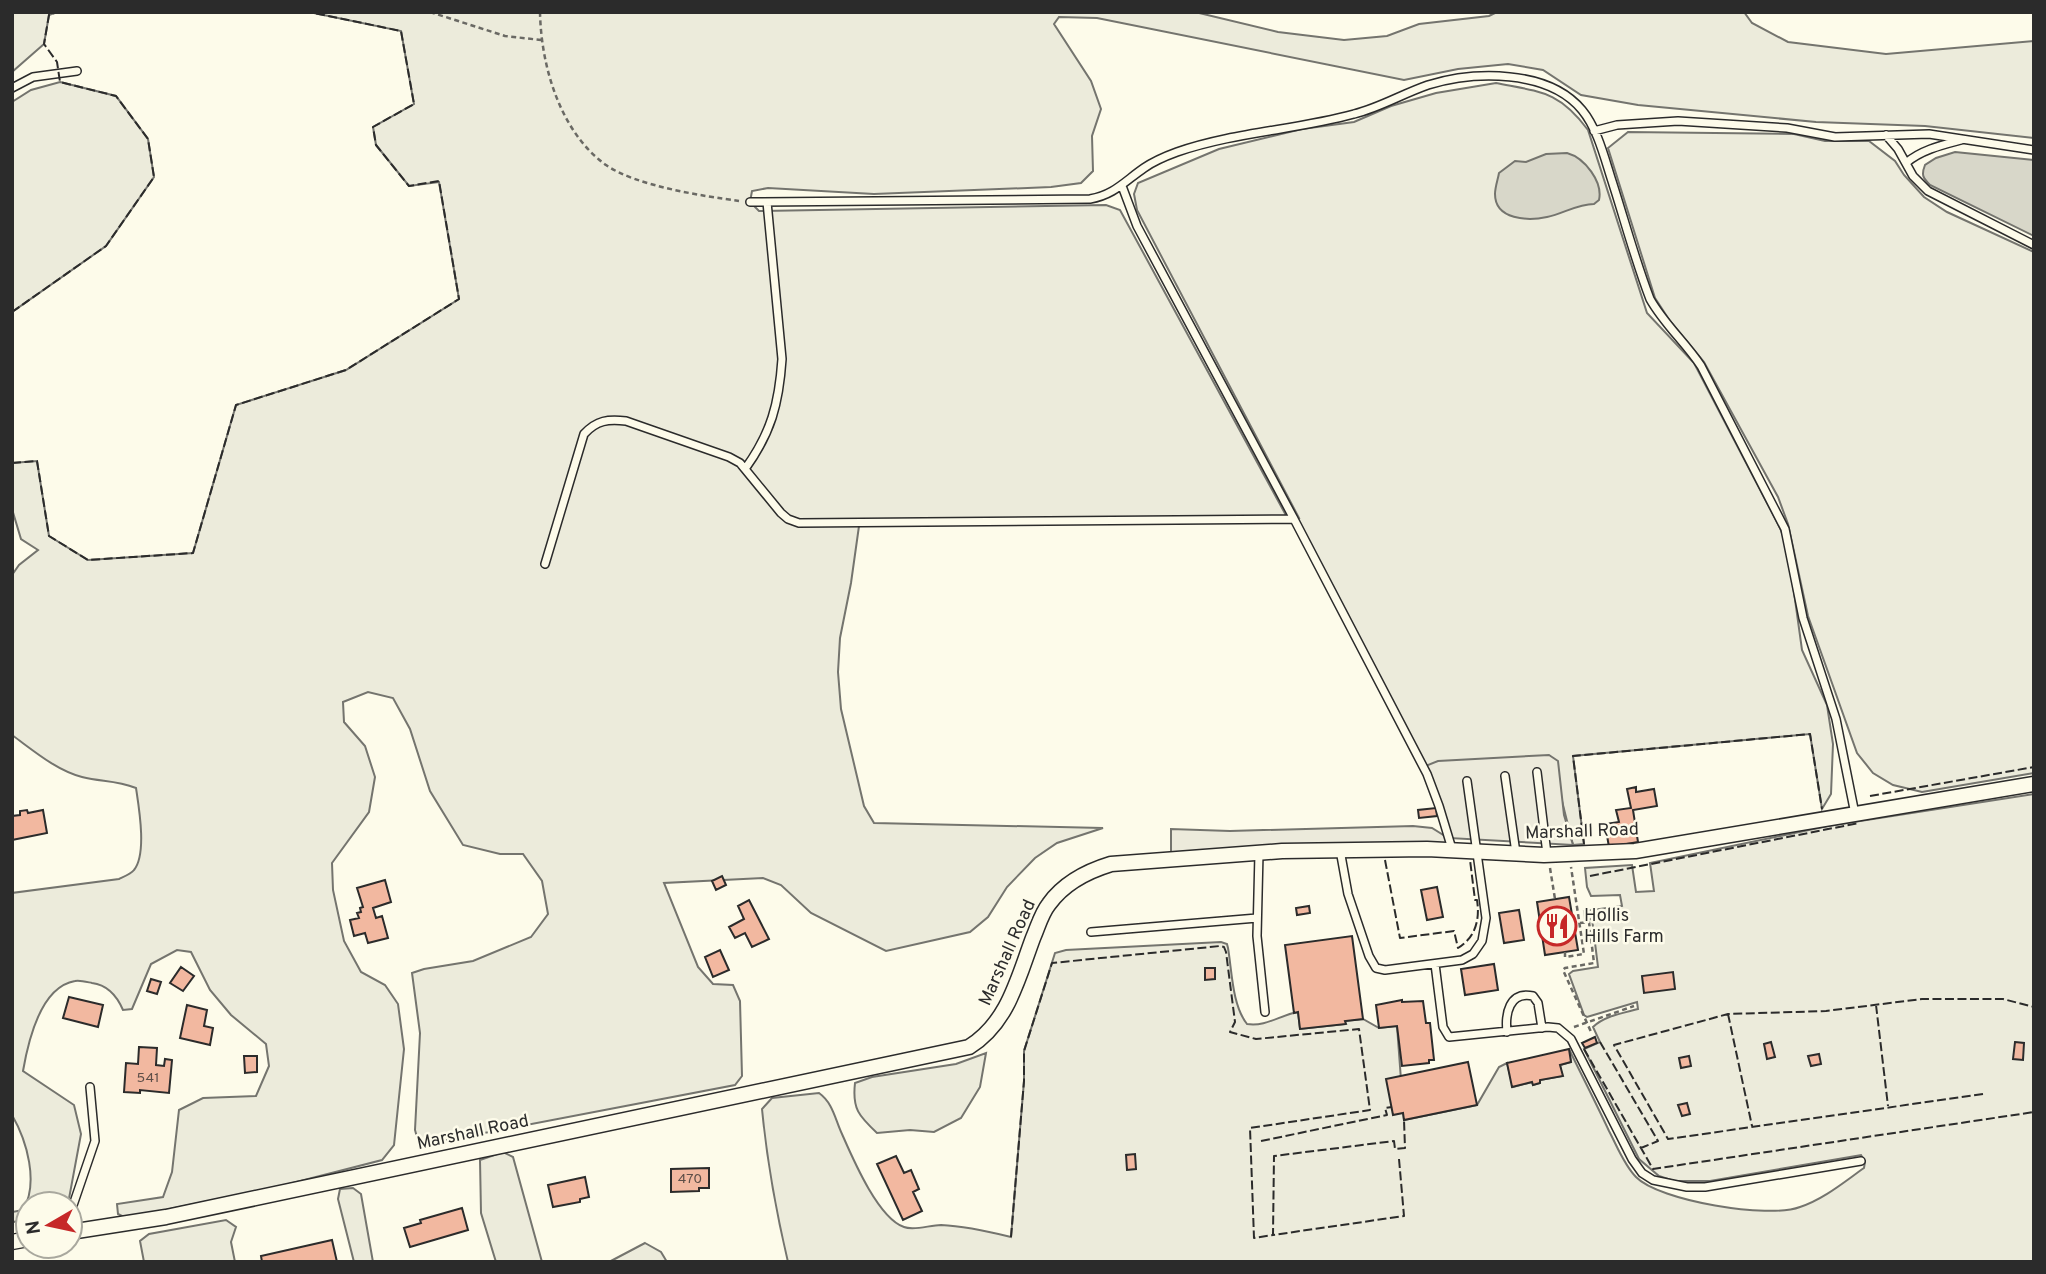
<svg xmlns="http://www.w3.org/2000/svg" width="2046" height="1274" font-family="Overpass,sans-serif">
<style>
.green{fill:#ecebdb;stroke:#74746e;stroke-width:2}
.parking{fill:#eceadb;stroke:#74746e;stroke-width:2}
.water{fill:#d8d7c9;stroke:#74746e;stroke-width:2}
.building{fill:#f2b8a0;stroke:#2b2b2b;stroke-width:2}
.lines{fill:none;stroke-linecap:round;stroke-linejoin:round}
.lane-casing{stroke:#2b2b2b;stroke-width:10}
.street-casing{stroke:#2b2b2b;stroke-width:17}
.path{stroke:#6a6964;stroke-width:2.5;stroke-dasharray:5 3.5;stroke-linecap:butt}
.lane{stroke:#fdfbea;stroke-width:7}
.street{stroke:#fdfbea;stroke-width:14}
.fence{stroke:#2b2b2b;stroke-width:2;stroke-dasharray:9 3.5;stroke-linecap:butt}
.labels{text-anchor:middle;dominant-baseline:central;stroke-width:5;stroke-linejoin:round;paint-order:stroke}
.number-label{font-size:14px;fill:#5d4e48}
.street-label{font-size:18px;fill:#2b2b2b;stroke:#fdfbea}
.poi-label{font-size:18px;fill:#2b2b2b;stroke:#fdfbea;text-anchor:start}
</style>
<rect width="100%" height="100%" fill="#fdfbea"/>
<path class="green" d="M12 12H57L49 15 44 44 12 72Z
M309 12H1195L1278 32 1344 40 1387 36 1419 24 1489 16 1497 12H1744L1752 23 1788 42 1886 54 2034 41V138L1925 126 1816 122 1638 105 1581 95 1543 70 1508 64 1458 69 1404 80 1097 18 1059 17 1054 24 1091 81 1101 109 1092 136 1093 171 1081 183 1051 187 874 194 768 188 752 191 750 202 759 211 1106 205 1120 210 1288 519 859 526 851 583 840 638 838 672 841 709 864 806 874 823 1103 828 1057 843 1035 858 1007 887 988 917 970 932 886 951 811 913 781 885 763 878 664 883 698 967 713 984 733 985 740 1001 742 1076 735 1085 427 1144 418 1141 415 1130 420 1033 412 973 424 969 473 961 531 937 548 914 542 881 523 854H500L463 845 430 791 410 729 393 698 368 692 343 702 344 722 365 746 375 777 369 812 332 863 333 890 344 941 361 972 385 985 398 1004 404 1049 394 1145 382 1160 277 1187 126 1218 118 1214 117 1204 163 1197 172 1172 179 1110 203 1098 256 1096 269 1066 266 1044 231 1015 210 990 191 952 177 950 151 964 132 1009 123 1010C117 996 108 985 92 983 87 982 80 980 75 981 40 987 28 1042 23 1071L74 1105 81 1134 68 1204H28V1220L12 1222V1212L23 1210C39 1183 27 1141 12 1115V893L119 879C123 877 131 874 134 870 147 854 139 808 136 788 115 780 102 782 82 777 56 770 34 751 12 735V575L19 565 38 550 21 539 12 509V463L37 461 49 536 88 560 193 553 236 405 346 370 459 299 439 182 409 186 376 145 373 127 414 104 401 31Z
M60 82 116 96 148 139 154 177 106 246 12 312V102L31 90Z
M1496 83C1541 92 1559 91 1588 130L1647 313 1694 363 1780 528 1788 549 1802 650 1827 705 1833 744 1831 794 1822 809 1810 734 1573 756 1584 844 1573 845 1562 801 1423 767 1294 519 1299 518 1137 210 1134 194 1138 183 1219 149 1302 129 1354 122 1391 106 1436 93Z
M1628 132 1794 134 1825 141H1869L1895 161 1904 175 1924 197 1947 212 2034 252V773L1922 792 1893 785 1873 773 1857 753 1808 616 1788 524 1778 497 1704 362 1670 321 1655 298 1608 148Z
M2034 794V1262H788C776 1211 767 1161 762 1109L772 1098 819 1093C833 1103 835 1119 842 1134 853 1159 878 1218 904 1227 914 1231 930 1225 941 1225 965 1226 987 1231 1011 1237L1024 1081V1051L1055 953 1066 950 1221 942 1227 944 1228 948C1232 971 1232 1005 1247 1024 1266 1027 1280 1015 1298 1012L1300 1029 1345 1024V1021L1363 1019 1379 1028 1397 1026 1404 1120 1477 1105 1499 1067 1507 1063 1513 1087 1532 1082 1533 1085 1540 1083V1080L1562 1076 1560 1065 1571 1062 1569 1049C1582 1076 1596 1103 1609 1131 1617 1146 1624 1165 1636 1177 1659 1201 1769 1219 1800 1207 1824 1199 1844 1182 1864 1168L1865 1162 1861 1155 1710 1181H1674L1659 1176 1639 1159 1584 1049 1600 1042 1593 1027C1604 1016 1623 1013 1638 1009L1637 1002 1587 1017 1584 1015 1569 974 1573 971 1598 967 1592 919 1585 920 1584 911 1622 906 1620 895 1591 896 1587 887 1585 868 1632 865 1636 892 1654 891 1650 863 1828 826Z
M986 1053 980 1087 961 1118 934 1132 910 1130 877 1133C859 1116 852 1109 855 1083L872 1077 956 1064Z
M503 1152 513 1157 542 1262H496L481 1213 480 1160Z
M353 1188 361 1194 373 1262H354L338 1199 340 1189Z
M226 1220 236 1227 231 1242 235 1262H144L140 1241 149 1234Z
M645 1243 661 1252 667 1262H609Z"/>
<path class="parking" d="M1549 755 1558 761 1564 815 1573 845 1450 838 1452 850 1171 859V829L1230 831 1413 826 1432 828 1448 838 1423 767 1438 761Z"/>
<path class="water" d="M1955 152 2034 160V236L1930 185C1923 178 1921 175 1925 165L1936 158Z
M1567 153C1585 158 1603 182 1599 200L1594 204C1577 204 1563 214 1547 217 1528 221 1495 220 1495 194 1495 187 1498 179 1499 173L1515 161 1526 162 1546 154Z"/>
<path class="building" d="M1636 787V792L1654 789 1657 806 1633 810 1638 842 1609 847 1605 824 1619 822 1616 810 1631 808 1627 789Z
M1436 808 1437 816 1419 818 1418 810Z
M27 810 28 813 43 810 47 833 12 840V816L20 815V811Z
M722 876 726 885 716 890 712 881Z
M385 880 391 902 373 908 376 918 382 916 388 938 368 943 365 933 354 936 350 920 359 918 357 913 361 912 360 908 363 907 357 888Z
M1437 887 1443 917 1427 920 1421 890Z
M1569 897 1578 950 1545 955 1537 902Z
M749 900 769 939 752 947 745 933 735 938 729 927 744 919 738 906Z
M1309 906 1310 913 1297 915 1296 908Z
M1519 910 1524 940 1504 943 1499 913Z
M1352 936 1363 1019 1345 1021 1346 1024 1300 1029 1298 1012 1294 1013 1285 945Z
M720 950 729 970 713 977 705 957Z
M1494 964 1498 990 1465 995 1461 969Z
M181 967 194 976 183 991 170 983Z
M1205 968H1215V979L1205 980Z
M1673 972 1675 989 1644 993 1642 976Z
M151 979 161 982 157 994 147 991Z
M69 997 103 1005 98 1027 63 1018Z
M1402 1000V1002L1423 1001 1426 1023H1430L1434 1060H1429V1063L1402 1066 1397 1026 1379 1028 1376 1005Z
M187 1005 207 1010 204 1026 213 1028 210 1045 180 1038Z
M1595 1037 1597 1043 1585 1048 1582 1043Z
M1771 1042 1775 1057 1767 1059 1764 1044Z
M2015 1042 2024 1043 2023 1060 2013 1059Z
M139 1047 157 1048 156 1065 164 1066 165 1059 172 1060 169 1093 140 1090V1093L124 1092 126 1063 138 1064Z
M1569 1049 1571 1062 1560 1065 1563 1076 1540 1080V1083L1533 1085 1532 1082 1512 1087 1507 1063Z
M1819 1054 1821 1064 1811 1066 1808 1056Z
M244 1056H257V1072L245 1073Z
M1689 1056 1691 1066 1681 1068 1679 1058Z
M1468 1062 1477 1105 1404 1120 1403 1113 1393 1115 1386 1079Z
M1687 1103 1690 1114 1682 1116 1678 1105Z
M1135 1154 1136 1169 1127 1170 1126 1155Z
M896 1156 904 1173 911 1170 919 1189 913 1192 922 1211 903 1220 877 1164Z
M709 1168V1188H699V1191L671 1192V1169Z
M585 1177 589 1197 580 1199V1202L553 1207 548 1185Z
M462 1208 468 1230 410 1247 404 1228 421 1223 420 1220Z
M332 1240 337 1262H262L261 1256Z"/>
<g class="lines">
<defs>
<path id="lane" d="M12 88 33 77 77 71
M1594 131 1617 125 1678 121 1787 128 1835 137 1929 134 2034 150
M1886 135 1898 149 1913 176 1928 191 2034 245
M1906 163C1921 150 1942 145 1961 140
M1122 186 1137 226 1294 519 1427 774 1439 806 1452 849
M750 202 1090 199C1114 195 1125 181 1144 168 1154 161 1166 156 1177 152 1235 132 1296 130 1354 114 1379 108 1402 94 1428 85 1474 71 1548 69 1582 110 1597 128 1604 156 1611 178 1624 218 1635 260 1650 299 1664 324 1685 342 1701 366L1785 529 1803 618 1836 719 1855 814
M745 469C771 433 779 404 782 359L767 202
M545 564 584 434C597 420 608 419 626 421L729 457 740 463 781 513 788 519 799 523 1294 519
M1537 772 1547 854
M1505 776 1516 853
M1340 850 1348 894 1369 956 1376 968 1385 970 1462 960 1473 954 1482 941 1486 918 1467 781
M1259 853 1257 936 1265 1012
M1091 932 1257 918
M1435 964 1443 1027 1449 1037 1548 1027 1558 1028 1571 1039 1632 1159 1642 1173 1653 1180 1687 1187H1705L1861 1161
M1507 1032C1505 1014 1509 991 1533 996L1538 1003 1542 1028
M70 1214 95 1141 90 1087"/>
<path id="street" d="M70 1232 166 1217 969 1047C1008 1023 1018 978 1033 938 1038 927 1041 914 1049 904 1064 883 1088 871 1111 864L1282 851 1427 849 1544 855 1635 851 2034 784
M12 1242 28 1239"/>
</defs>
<use href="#lane" class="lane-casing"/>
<use href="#street" class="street-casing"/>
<path class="path" d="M430 12 505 36 541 40
M540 12C541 66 560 132 606 165 636 186 703 196 739 201
M1550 868 1555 899
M1580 923 1589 922 1594 963 1565 968 1563 970 1592 1034
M1565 952V957L1584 954 1571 867
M1574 1027 1634 1006"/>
<use href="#lane" class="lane"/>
<use href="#street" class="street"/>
<path class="fence" d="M12 312 106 246 154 177 148 139 116 96 60 82 57 62 44 44 49 15 57 12
M12 463 37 461 49 536 88 560 193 553 236 405 346 370 459 299 439 181 409 186 376 145 373 127 414 104 401 31 309 12
M1870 796 2034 767
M1584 844 1573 756 1810 734 1822 809
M1385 860 1400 938 1454 931 1458 948C1476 937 1480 919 1477 900H1475L1470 860
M1590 876 1859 823
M1876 1005 1888 1106
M1728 1014 1752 1126
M1600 1042 1658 1141 1641 1148
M1584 1049 1653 1169 2034 1112
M1983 1094 1668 1139 1614 1045 1728 1014 1826 1011 1922 999H2003L2034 1007
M1261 1141 1387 1115 1385 1108 1392 1107
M1399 1159 1404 1216 1273 1235 1274 1156 1394 1141 1395 1149 1405 1148 1404 1120
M1011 1237 1024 1081V1051L1052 963 1220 946 1224 947 1226 952 1235 1022 1230 1032 1256 1039 1359 1029 1370 1110 1250 1128 1254 1238 1273 1235"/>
</g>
<defs>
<symbol id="restaurant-ring" viewBox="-11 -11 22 22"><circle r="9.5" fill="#fdfbea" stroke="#c62828" stroke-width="1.5"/><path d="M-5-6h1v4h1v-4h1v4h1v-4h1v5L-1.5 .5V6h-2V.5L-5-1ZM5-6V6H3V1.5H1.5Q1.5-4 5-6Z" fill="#c62828"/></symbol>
</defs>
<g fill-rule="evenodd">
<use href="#restaurant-ring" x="1535" y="904" width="44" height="44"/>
</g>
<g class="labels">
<g class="number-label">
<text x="148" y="1078">541</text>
<text x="690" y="1179">470</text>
</g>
<g class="street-label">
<text transform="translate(1582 832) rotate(-2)">Marshall Road</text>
<text transform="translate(1008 953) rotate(-66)">Marshall Road</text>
<text transform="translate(473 1133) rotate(-12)">Marshall Road</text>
</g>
<g class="poi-label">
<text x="1584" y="916">Hollis<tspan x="1584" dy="21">Hills Farm</tspan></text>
</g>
</g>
<rect width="2046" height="1274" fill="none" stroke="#2b2b2b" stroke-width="28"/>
<g transform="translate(49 1225) rotate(261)"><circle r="33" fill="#fdfbea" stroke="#a9a89e" stroke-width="2"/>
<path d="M0-5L12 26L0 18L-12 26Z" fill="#c62828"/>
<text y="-10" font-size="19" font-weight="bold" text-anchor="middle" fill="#2b2b2b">N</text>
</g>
</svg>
